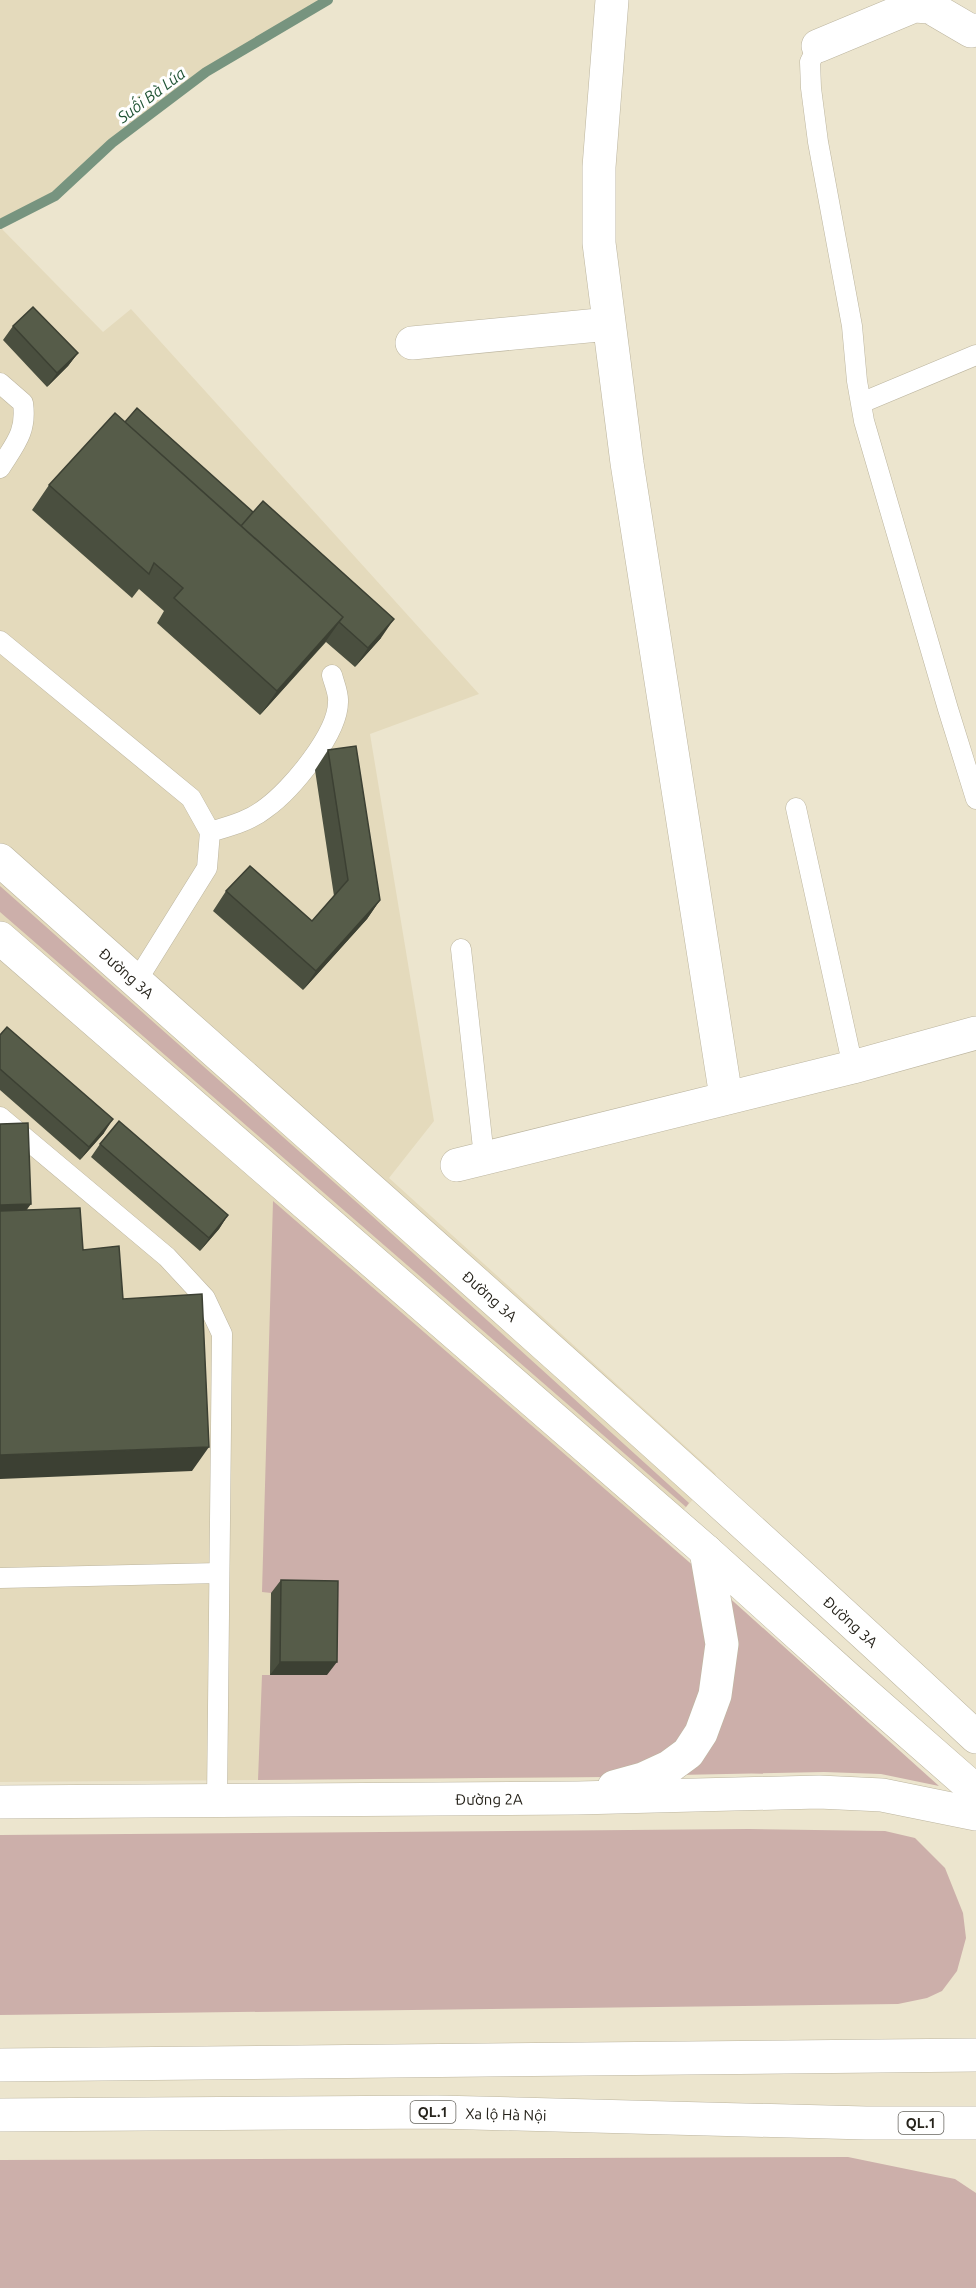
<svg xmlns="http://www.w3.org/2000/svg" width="976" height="2288" font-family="Ubuntu,sans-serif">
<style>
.built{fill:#e4dabc}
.green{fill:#ccafaa}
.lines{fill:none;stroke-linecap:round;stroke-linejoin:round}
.stream{stroke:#77947f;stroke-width:10}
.service-casing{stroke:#bcb59f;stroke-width:21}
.minor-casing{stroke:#bcb59f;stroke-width:34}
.tertiary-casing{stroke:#bcb59f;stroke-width:34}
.trunk-casing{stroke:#bcb59f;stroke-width:34}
.service{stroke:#fff;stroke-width:20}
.minor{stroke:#fff;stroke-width:33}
.tertiary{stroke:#fff;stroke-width:33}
.trunk{stroke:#fff;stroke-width:33}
.wall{fill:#4a4f3f}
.shaded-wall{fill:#3c4033}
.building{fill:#565c49;stroke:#3c4033;stroke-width:1.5}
.labels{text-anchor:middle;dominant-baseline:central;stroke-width:6;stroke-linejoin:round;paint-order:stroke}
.shield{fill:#fff;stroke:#67655f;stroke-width:1.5}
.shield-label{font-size:14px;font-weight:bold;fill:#26231b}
.street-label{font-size:15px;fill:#26231b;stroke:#fff}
.water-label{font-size:16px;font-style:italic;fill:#225536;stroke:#fff}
</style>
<rect width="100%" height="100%" fill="#ece5ce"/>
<path class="built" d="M0 0H328L206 72 112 143 55 196 0 224Z
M0 227 103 332 131 309 479 694 370 734 434 1121 389 1178 716 1474 660 1536 697 1569 606 1777 0 1782Z"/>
<path class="green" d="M0 886 371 1215 689 1503 686 1507 0 912Z
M273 1201 697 1569 710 1645 704 1693 679 1745 606 1777 258 1780 262 1675H270L271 1593 262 1592Z
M724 1593 939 1786 881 1774 824 1772 677 1775Z
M749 1829 885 1831 915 1838 945 1868 963 1913 966 1938 957 1971 942 1991 927 1998 898 2004 0 2015V1835Z
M848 2157 955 2179 976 2193V2288H0V2160Z"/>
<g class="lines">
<path class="stream" d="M0 224 55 196 112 143 206 72 328 0"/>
<defs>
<path id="service" d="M818 46 810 62 811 88 818 142 852 326 857 381 864 421 948 709 976 799
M0 383 23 403C27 432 15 444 0 468
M861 403 976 355
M0 641 191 798 210 832 207 868 136 982
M796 808 853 1067
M210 832C230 826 250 821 266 808 291 790 338 734 338 702 339 694 334 683 332 675
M461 949 484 1157
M0 1117 167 1257 205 1298 222 1334 217 1801
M0 1578 219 1573"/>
<path id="minor" d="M612 0 599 167V243L627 463 726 1097
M818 46 914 6 930 7 971 31 976 30
M412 343 609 324
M457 1165 853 1067 976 1033"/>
<g id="tertiary">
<path id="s1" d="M0 860C326 1151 656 1439 976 1737"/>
<path d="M0 938 706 1551 847 1678 976 1791"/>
<path d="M614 1787 643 1779 669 1767 688 1753 701 1733 715 1695 722 1644 706 1551"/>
<path id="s2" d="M0 1802 578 1798 819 1792 882 1795 976 1814"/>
</g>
<g id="trunk">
<path d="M0 2065 976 2055"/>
<path id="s3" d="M0 2115 437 2112 866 2123H976"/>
</g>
</defs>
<use href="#service" class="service-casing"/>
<use href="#minor" class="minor-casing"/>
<use href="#tertiary" class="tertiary-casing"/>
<use href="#trunk" class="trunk-casing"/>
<use href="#service" class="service"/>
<use href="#minor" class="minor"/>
<use href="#tertiary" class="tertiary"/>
<use href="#trunk" class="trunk"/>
</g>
<path class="wall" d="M13 326 78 353 68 366 47 387 3 340Z
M49 485 381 638 355 667 326 642 260 715 157 623 164 611 139 589 132 598 32 510Z
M328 750 380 900 367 919 303 990 213 911 226 891 312 921 334 896 315 770Z
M0 1035 104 1133 80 1160 0 1090Z
M100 1144 228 1215 219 1229 200 1251 91 1157Z
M281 1580 327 1675H270L271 1593Z"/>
<path class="shaded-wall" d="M78 353 68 366 47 387 57 373Z
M343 617 326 641 260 715 277 691Z
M394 619 381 638 355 667 368 648Z
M380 900 367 919 303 990 316 971Z
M113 1119 104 1133 80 1160 89 1147Z
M31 1204 17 1223 0 1224V1205Z
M228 1215 219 1229 200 1251 209 1238Z
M209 1447 192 1471 0 1479V1455Z
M280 1662H337L327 1675H270Z"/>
<path class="building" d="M33 307 78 353 57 373 13 326Z
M137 408 253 512 241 526 125 422Z
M115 413 343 617 277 691 174 598 183 588 154 563 149 574 49 485Z
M263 501 394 619 368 648 339 622 343 617 241 526Z
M356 746 380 900 316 971 226 891 250 866 312 921 348 880 328 750Z
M7 1027 113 1119 89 1147 0 1069V1035Z
M119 1121 228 1215 209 1238 100 1144Z
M28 1123 31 1204 0 1205V1124Z
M80 1208 83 1250 119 1246 123 1299 202 1294 209 1447 0 1455V1211Z
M281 1580 338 1581 337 1662H280Z"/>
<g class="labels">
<g class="shield">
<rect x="410.5" y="2101" width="45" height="22" rx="4.5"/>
<rect x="898.5" y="2112" width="45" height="22" rx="4.5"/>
</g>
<g class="shield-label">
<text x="433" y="2112">QL.1</text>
<text x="921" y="2123">QL.1</text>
</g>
<g class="street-label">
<text stroke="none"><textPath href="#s1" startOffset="170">Đường 3A</textPath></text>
<text stroke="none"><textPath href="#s1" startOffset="656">Đường 3A</textPath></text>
<text stroke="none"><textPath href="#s1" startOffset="1142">Đường 3A</textPath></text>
<text stroke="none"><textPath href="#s2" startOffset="489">Đường 2A</textPath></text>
<text stroke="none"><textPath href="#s3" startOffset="506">Xa lộ Hà Nội</textPath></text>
</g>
<g class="water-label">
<text transform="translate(151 95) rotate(-37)">Suối Bà Lúa</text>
</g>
</g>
</svg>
